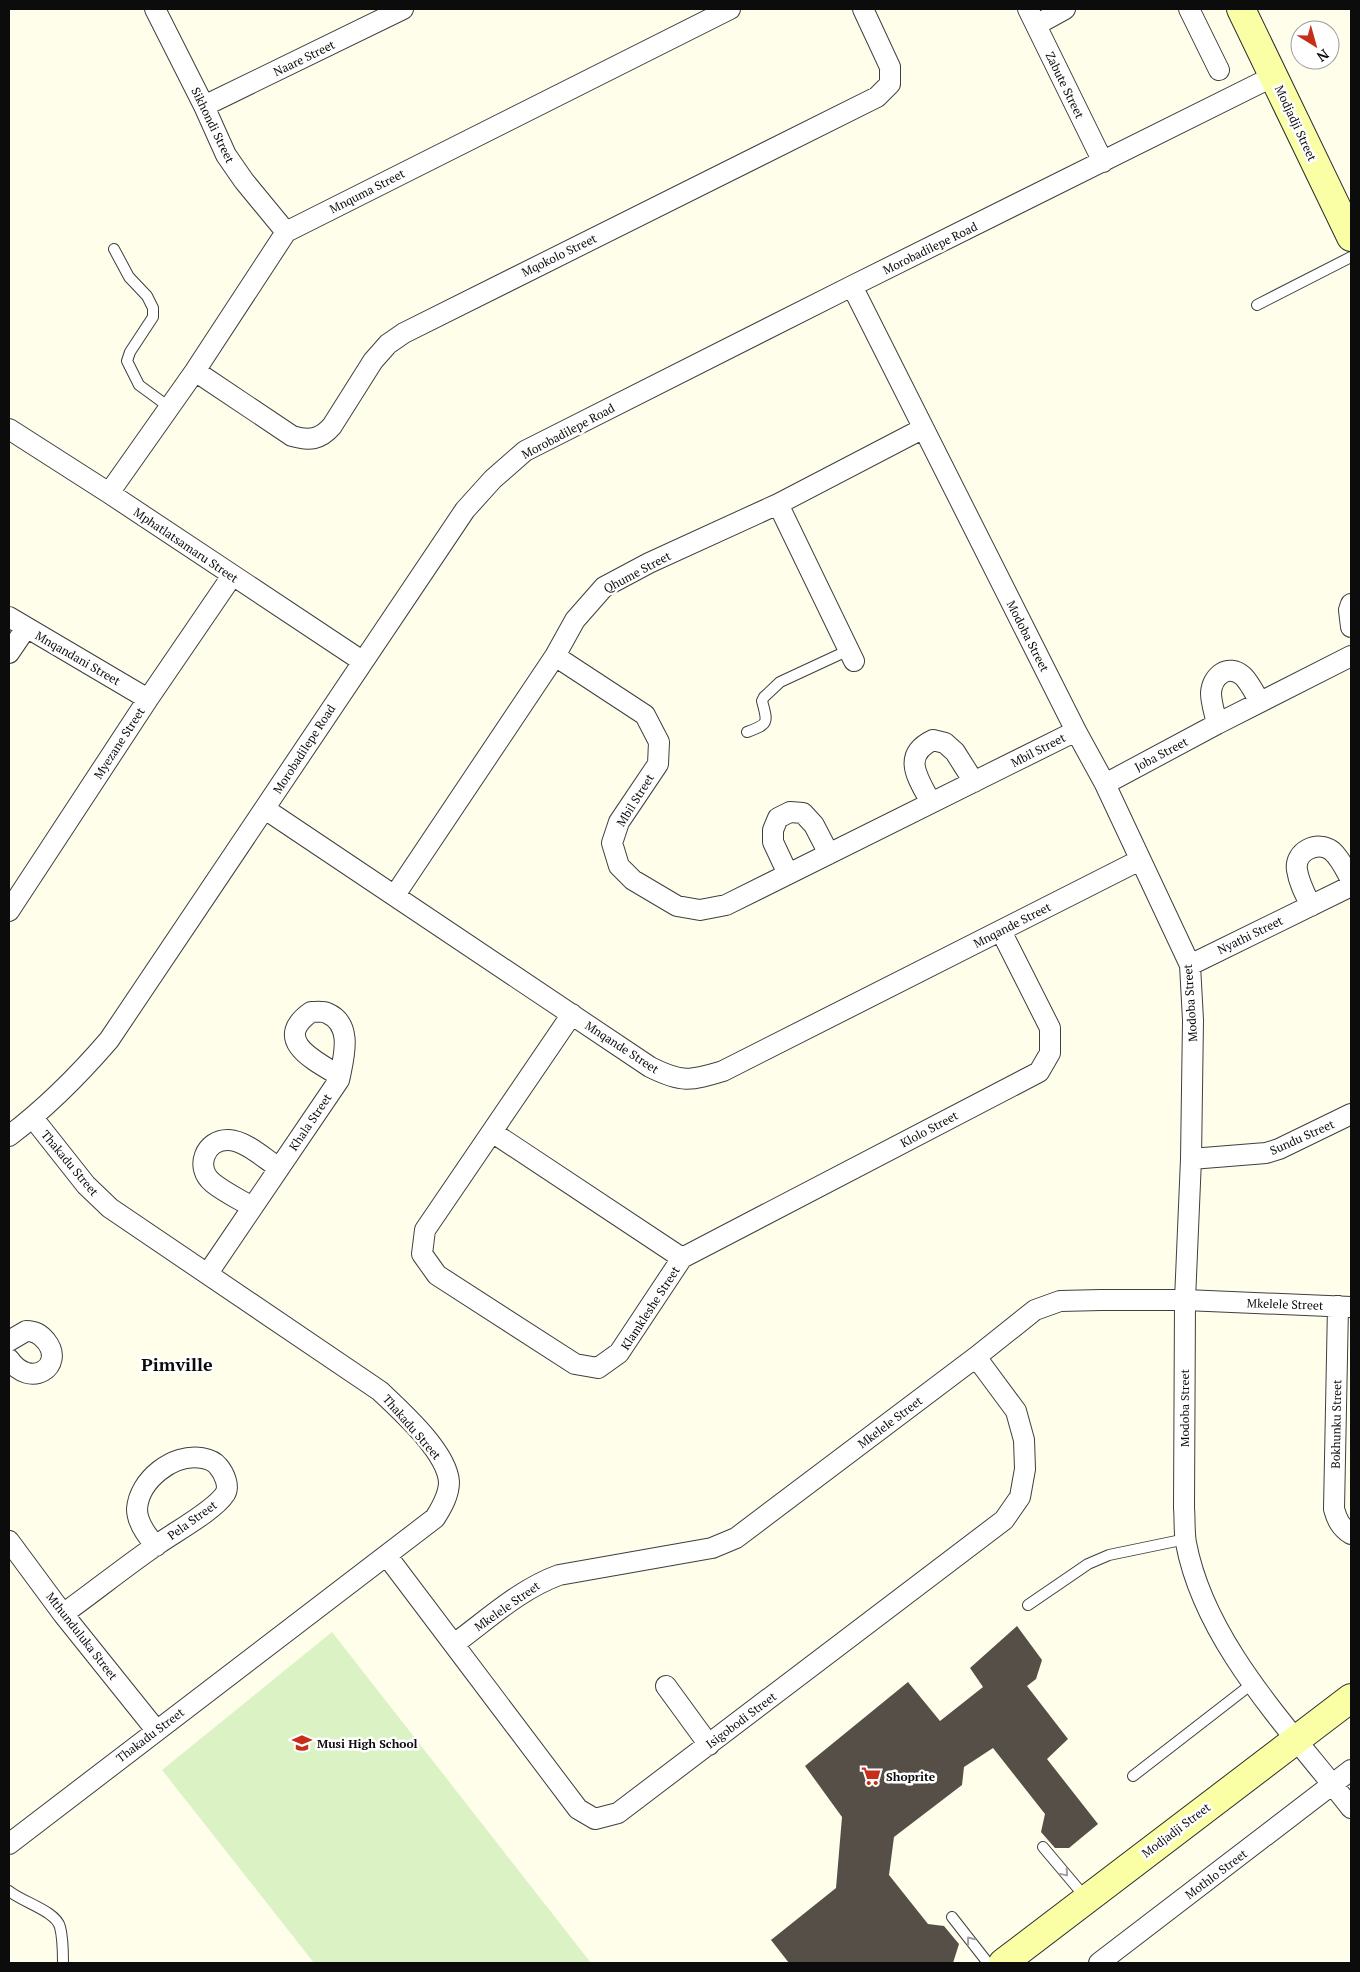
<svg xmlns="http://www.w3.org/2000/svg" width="1360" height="1972" font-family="'PT Serif',serif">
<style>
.pitch{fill:#dbf3c4}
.building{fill:#564f48}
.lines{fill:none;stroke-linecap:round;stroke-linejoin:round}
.lane-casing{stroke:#3f3f3f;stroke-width:12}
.street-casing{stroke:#3f3f3f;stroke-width:22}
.secondary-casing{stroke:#2e2e2e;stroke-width:30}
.lane{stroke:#fff;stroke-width:10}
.street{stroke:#fff;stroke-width:20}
.secondary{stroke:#faffa6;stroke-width:28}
.oneway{stroke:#9e9e9e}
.labels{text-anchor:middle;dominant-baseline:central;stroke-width:5;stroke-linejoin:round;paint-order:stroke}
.street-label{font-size:12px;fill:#0c0c0c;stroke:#fff}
.poi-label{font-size:12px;font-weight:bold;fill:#0c0c0c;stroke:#fff;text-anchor:start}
.district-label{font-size:18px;font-weight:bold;fill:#0c0c0c;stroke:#fff}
</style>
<rect width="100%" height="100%" fill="#fffeeb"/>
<path class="pitch" d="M332 1632 591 1963H314L162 1770Z"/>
<path class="building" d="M1017 1626 1042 1660 1036 1679 1027 1686 1068 1739 1047 1759 1098 1824 1069 1848H1055L1041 1832 1045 1814 993 1748 964 1767 962 1785 894 1837 889 1875 928 1924 944 1926 959 1944 953 1963H789L771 1940 836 1888 842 1817 805 1766 908 1682 940 1721 983 1687 970 1668Z"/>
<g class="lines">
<defs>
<path id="lane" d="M114 249 129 277 147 296 153 308V317L130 352 127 361 139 385 169 407
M1257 305 1351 257
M747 732C769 724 768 723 762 701L764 697 780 682 849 650
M1028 1605 1088 1564 1109 1555 1186 1539
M1133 1776 1253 1683
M1043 1847 1086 1898
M9 1891C22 1902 56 1911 60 1927 63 1938 63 1952 63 1963
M952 1917 988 1963"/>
<path id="street" d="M155 9 204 106 226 155 244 181 286 232
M1028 9 1103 162
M1189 9 1219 70
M1036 25 1065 9
M204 106 403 9
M852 286 1076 731 1105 784 1190 965 1193 1020 1191 1159 1185 1300 1184 1508C1185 1520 1184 1532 1186 1543 1205 1644 1290 1729 1351 1808
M195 371 292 436C309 441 320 440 332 426L373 361 388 344 404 333 877 97 890 84V67L863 9
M9 429 109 493 362 661
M109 493 195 371 286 232 730 9
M778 504 854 661
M1351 604 1349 610 1351 627
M9 617 148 699
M9 653 26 628
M555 656 645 715 659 742 658 764 619 822 612 843 619 866 633 880 677 906 700 910 726 905 1076 731
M1217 724C1215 714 1211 703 1211 693 1212 676 1228 663 1243 676 1250 683 1255 694 1260 702
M1105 784 1217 724 1351 656
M931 803C919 779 900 756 933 740L945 743 955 752 974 782
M265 809 650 1067C682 1083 690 1081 723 1071L1140 860
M788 874 773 842V830L778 818 790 812 803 813 814 825 829 854
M395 895 555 656 575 620 604 587 649 563 778 504 922 429
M1311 906C1305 894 1299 883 1297 870 1294 851 1318 840 1332 851 1341 859 1346 871 1351 880
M9 911 148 699 232 576
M1190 965 1351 886
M572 1014 425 1230 422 1254 437 1275 575 1364 598 1368 619 1353 682 1258 1039 1072 1050 1053V1028L1001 931
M492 1132 682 1258
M9 1136C46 1108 78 1076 109 1040L465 510 493 479 525 451 852 286 1274 76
M1191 1159 1266 1153 1279 1149 1351 1114
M252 1207C239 1199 224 1192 213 1183 194 1168 205 1139 229 1140 246 1141 265 1159 279 1168
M208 1273 339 1080 340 1076C344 1056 353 1024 327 1013 323 1011 316 1012 311 1012 271 1040 315 1061 340 1076
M1338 1306 1334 1509C1337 1520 1341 1528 1351 1534
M9 1341 26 1331C35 1331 40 1334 46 1341 66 1366 30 1390 9 1359
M9 1541 63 1614 156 1730
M387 1556 578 1809 595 1819 618 1813 1004 1520 1020 1497 1025 1469 1024 1440 1016 1411 976 1357
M63 1614C95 1591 126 1566 158 1544 175 1532 215 1510 225 1494 230 1486 224 1473 218 1466 214 1461 208 1459 202 1458 173 1453 139 1480 137 1509 137 1523 147 1536 156 1546
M454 1644C487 1620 520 1589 559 1575L712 1548 736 1538 976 1357 1035 1310 1060 1301 1101 1300H1185L1351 1307
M666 1686 709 1745
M9 1844 435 1518C442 1507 449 1495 449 1482 447 1452 402 1412 380 1391L110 1208 86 1185 33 1118
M1099 1963 1351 1770"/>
<path id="secondary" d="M1241 9 1351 237
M1003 1963 1351 1698"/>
</defs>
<use href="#lane" class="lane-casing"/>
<use href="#street" class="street-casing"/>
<use href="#secondary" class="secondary-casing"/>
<use href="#lane" class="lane"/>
<use href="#street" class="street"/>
<use href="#secondary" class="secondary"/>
</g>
<defs><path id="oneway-chevron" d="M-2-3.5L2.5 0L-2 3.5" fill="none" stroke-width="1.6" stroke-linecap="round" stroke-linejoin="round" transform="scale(1.25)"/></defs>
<g class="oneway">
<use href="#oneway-chevron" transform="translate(1065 1873) rotate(50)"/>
<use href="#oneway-chevron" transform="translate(970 1940) rotate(-128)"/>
</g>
<defs>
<symbol id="school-bare" viewBox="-9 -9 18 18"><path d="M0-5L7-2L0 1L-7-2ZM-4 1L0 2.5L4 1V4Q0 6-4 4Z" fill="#c72e19" stroke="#fff" stroke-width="2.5" paint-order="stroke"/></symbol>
<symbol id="supermarket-bare" viewBox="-9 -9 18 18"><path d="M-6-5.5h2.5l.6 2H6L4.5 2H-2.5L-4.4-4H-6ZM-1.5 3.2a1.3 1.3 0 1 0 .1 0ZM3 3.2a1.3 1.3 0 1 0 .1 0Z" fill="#c72e19" stroke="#fff" stroke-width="2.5" paint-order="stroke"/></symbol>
</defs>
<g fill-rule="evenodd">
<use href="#school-bare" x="288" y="1729" width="28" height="28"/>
<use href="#supermarket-bare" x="857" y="1762" width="28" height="28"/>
</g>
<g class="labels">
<g class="street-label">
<text transform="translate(304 58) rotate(-26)">Naare Street</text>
<text transform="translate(1065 85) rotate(64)">Zabute Street</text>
<text transform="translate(1296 123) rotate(65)">Modjadji Street</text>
<text transform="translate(213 125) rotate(64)">Sikhondi Street</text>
<text transform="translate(367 191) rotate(-27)">Mnquma Street</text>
<text transform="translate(930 248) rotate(-26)">Morobadilepe Road</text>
<text transform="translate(559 255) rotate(-26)">Mqokolo Street</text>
<text transform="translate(568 431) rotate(-28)">Morobadilepe Road</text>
<text transform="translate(186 545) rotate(34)">Mphatlatsamaru Street</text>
<text transform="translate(637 572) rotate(-28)">Qhume Street</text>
<text transform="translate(1028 636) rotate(63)">Modoba Street</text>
<text transform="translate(78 658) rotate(30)">Mnqandani Street</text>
<text transform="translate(119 743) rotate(-57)">Myezane Street</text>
<text transform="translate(304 749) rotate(-57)">Morobadilepe Road</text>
<text transform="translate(1038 750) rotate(-27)">Mbil Street</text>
<text transform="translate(1161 754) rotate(-28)">Joba Street</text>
<text transform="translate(635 800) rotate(-58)">Mbil Street</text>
<text transform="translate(1012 925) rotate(-27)">Mnqande Street</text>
<text transform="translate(1250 935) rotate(-26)">Nyathi Street</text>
<text transform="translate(1190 1003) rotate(-94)">Modoba Street</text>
<text transform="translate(622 1047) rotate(33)">Mnqande Street</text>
<text transform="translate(310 1122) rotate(-56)">Khala Street</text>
<text transform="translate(929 1129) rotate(-28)">Klolo Street</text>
<text transform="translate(1302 1137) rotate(-24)">Sundu Street</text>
<text transform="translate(70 1163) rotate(50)">Thakadu Street</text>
<text transform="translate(1285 1304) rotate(2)">Mkelele Street</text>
<text transform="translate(650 1308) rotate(-57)">Klamkleshe Street</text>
<text transform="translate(1184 1408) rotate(-90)">Modoba Street</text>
<text transform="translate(890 1422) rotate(-37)">Mkelele Street</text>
<text transform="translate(1336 1424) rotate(-89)">Bokhunku Street</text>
<text transform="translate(412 1427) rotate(49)">Thakadu Street</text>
<text transform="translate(192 1520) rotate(-36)">Pela Street</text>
<text transform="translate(507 1606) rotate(-35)">Mkelele Street</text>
<text transform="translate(82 1636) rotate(52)">Mthunduluka Street</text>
<text transform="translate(741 1720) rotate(-37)">Isigobodi Street</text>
<text transform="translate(150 1735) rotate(-37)">Thakadu Street</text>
<text transform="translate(1176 1830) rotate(-37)">Modjadji Street</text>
<text transform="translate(1216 1874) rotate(-37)">Mothlo Street</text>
</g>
<g class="poi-label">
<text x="317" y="1743">Musi High School</text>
<text x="886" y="1776">Shoprite</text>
</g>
<g class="district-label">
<text x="177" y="1364">Pimville</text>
</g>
</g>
<rect width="1360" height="1972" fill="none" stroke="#0c0c0c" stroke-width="20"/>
<g transform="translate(1315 45) rotate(143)"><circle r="24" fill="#ffffff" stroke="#9e9e9e"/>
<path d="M0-4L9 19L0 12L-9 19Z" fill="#c72e19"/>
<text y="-8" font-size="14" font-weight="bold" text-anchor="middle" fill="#0c0c0c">N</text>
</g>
</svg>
